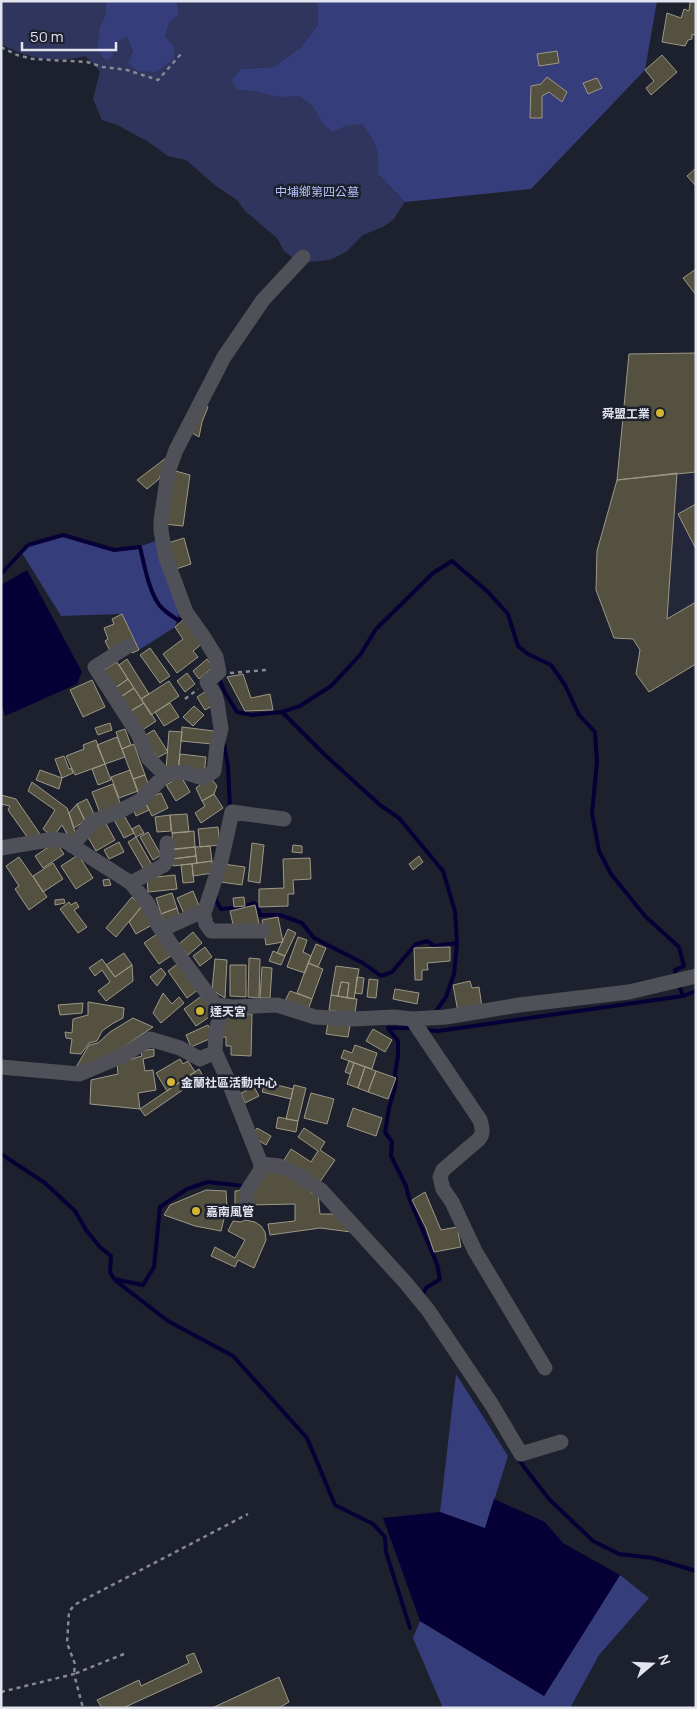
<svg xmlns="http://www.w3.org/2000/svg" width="697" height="1709" font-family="Manrope,'Noto Sans TC',sans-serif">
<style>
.built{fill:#24273a}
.green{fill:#2f355d}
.forest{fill:#363d7b}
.water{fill:#070036}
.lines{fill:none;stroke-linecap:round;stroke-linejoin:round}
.stream{stroke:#070036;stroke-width:4}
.building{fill:#555141;stroke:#9d9886}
.path{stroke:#878994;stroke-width:2.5;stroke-dasharray:4 4;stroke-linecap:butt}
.minor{stroke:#505158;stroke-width:15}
.poi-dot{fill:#d4b635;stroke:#1d202d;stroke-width:2}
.labels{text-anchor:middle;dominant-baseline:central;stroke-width:5;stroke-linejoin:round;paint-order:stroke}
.park-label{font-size:12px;fill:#b4bff7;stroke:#1d202d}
.poi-label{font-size:12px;font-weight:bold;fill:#e2e4ee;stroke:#1d202d;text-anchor:start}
</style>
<rect width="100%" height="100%" fill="#1d202d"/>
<path class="built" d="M696 472V664L649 692 636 674 640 650 596 590 597 551 617 480Z"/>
<path class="green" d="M1 1H106L105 16 100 26 113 55 116 43 127 37 133 53 165 37 169 23 179 14 177 1H317L318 25 299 49 273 67 241 69 238 90 299 96 313 107 322 123 345 126 362 123C376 141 379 152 378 174L405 202 393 220 383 227 363 235 346 252 330 260 309 262 294 259 284 251 277 238 245 211 237 200 216 186 186 160 168 156 147 141 117 125 102 120 93 99 100 71 85 56C55 64 28 59 1 44Z"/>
<path class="forest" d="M106 1H177L179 14 169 23 165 37 174 46V59L156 72 138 71 128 63 133 52 127 37 116 43 113 55 106 61 97 50 100 26 105 16Z
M317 1H657L645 70 531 189 405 202 378 174C379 152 376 141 362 124L345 126 333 132 322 123 313 107 299 96 280 97 258 92 238 90 231 81 241 69 273 67 299 49 318 25Z
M63 535C100 545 119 557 157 540L180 610 175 627 139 650 122 614 61 616 22 553 28 545Z
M456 1374 508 1456 485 1529 440 1512Z
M620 1575 649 1598 599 1655 570 1708H443L413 1638 420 1621 544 1696Z"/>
<path class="water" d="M27 570 82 672 77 684 5 716 1 702V585Z
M494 1499 545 1522 563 1543 620 1575 544 1696 420 1621 383 1518 440 1512 485 1528Z"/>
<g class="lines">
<path class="stream" d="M1 574 28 545 63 535 114 550 140 547C144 564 150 598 163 609 168 614 174 617 179 621L184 617
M219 678 224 691 237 712 252 715 282 712 300 706 331 686 360 655 376 629 433 573 452 561 488 592 508 614 518 646 528 654 551 665 565 685 579 715 595 732 597 762 592 813 599 851 611 874 645 916 679 947 684 966 675 970 677 978
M282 712 324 754 380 805 399 818 443 871 455 911 457 943 454 974 446 997 434 1014
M224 744 228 767 230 809
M216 897V901L221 909 243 907 254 903 258 906 260 915H280L302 923 314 938 363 963 381 976 392 972 416 944 427 941 434 946 457 943
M679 985 683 996 696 991
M412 1028H388L398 1041V1056L395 1074 396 1078 395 1088 389 1108 385 1132 392 1142 391 1156 406 1186 409 1198 437 1264 440 1279 426 1288 422 1296
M424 1030 438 1031 683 996
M1 1154 45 1183 75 1211 86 1230 100 1247 111 1256 110 1272 114 1279 143 1285 154 1267 160 1207 187 1189 208 1182 244 1186
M116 1281 168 1321 233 1356 307 1438 335 1505 373 1524 385 1537 386 1552 410 1628
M518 1458 524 1467 549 1499 593 1541 619 1554 653 1558 696 1571"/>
</g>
<path class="building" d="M690 2H696V36L692 34V39L688 40 685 46 662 42 667 13 681 18 684 9 689 11Z
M557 51 559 63 539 66 537 54Z
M662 55 677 72 651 95 646 88 654 81 645 70Z
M547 77 567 92 562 102 549 92 542 96V118H530L531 86 541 84Z
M597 78 602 88 588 94 583 83Z
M696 168V186L687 176Z
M696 269V295L683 278Z
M696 353V472L617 480 629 354Z
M201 403 208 407 202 422 199 437 187 430Z
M166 458 159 479 147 489 137 480Z
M172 470 190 475 183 526 164 524Z
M677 473 667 619 696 602V664L649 692 636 674 640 650 633 639 614 638 596 590 597 551 617 480Z
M696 504V549L678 514Z
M184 538 191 564 173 570 165 544Z
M122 614 139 650 132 653 127 642 110 651 105 641 108 639 104 628 114 624 112 619Z
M185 618 203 643 193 651 198 657 177 673 163 654 183 639 175 627Z
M150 648 170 676 160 683 140 655Z
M127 659 149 694 141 699 119 665Z
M207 659 213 667 199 679 193 671Z
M117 662 128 679 111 691 99 673Z
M187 673 195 684 185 692 177 681Z
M243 674 251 698 270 694 273 710 245 711 227 677Z
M128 679 134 688 116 700 111 691Z
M92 680 105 707 83 717 70 690Z
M169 681 179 696 151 715 141 699Z
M134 688 144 703 126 714 116 700Z
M206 691 214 705 205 710 197 697Z
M144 703 156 721 138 733 126 714Z
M170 703 179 717 164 726 155 712Z
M194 706 204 715 193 726 183 717Z
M110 723 112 730 98 735 95 728Z
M182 727 214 731 212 744 181 741Z
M125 729 131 745 122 749 116 732Z
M154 730 168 752 157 758 144 736Z
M169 731 182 732 178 772 166 770Z
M117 737 125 757 105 764 97 745Z
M96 740 105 764 75 775 66 756 84 749 83 745Z
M134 744 145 775 133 779 122 749Z
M180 754 206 757 204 774 178 772Z
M64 756 69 769 71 768 73 773 62 778 55 759Z
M105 764 111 780 98 785 92 769Z
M40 770 62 778 59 789 36 780Z
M130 770 138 791 119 798 111 777Z
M145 775 150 789 138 793 133 779Z
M181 776 190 792 176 801 166 785Z
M210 777 217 786 214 794 202 801 196 788Z
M32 782 67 808 76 835 70 839 62 825 53 837 43 829 55 810 28 791Z
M113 784 121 805 100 813 92 792Z
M161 793 168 808 152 816 144 800Z
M214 794 223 808 201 823 195 813 205 806 202 801Z
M1 795 16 799 40 834 30 841 8 810 10 806 1 804Z
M87 799 95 816 85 821 77 804Z
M144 800 149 810 136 816 132 806Z
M77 804 85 821 74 828 69 813Z
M122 812 134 833 124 838 113 818Z
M187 814 189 832 172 833 170 815Z
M170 815 171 831 157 832 155 817Z
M104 820 115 840 96 851 85 832Z
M139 825 144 833 136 837 132 829Z
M218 827 220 845 200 847 198 829Z
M194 831 195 847 173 849 172 833Z
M148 832 161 855 153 860 140 837Z
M136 837 152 865 144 870 128 842Z
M56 842 64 854 43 868 35 856Z
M119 842 124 852 109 859 104 850Z
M252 843 264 845 260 883 248 881Z
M293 845 302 846V853L292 852Z
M210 846 212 861 197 863 195 847Z
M195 847 196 856 172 859 171 850Z
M78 855 93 878 76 889 61 866Z
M196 856 197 863 173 866 172 859Z
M419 856 423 862 413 870 409 864Z
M19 857 47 897 29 910 15 889 19 886 6 866Z
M310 858 311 879 293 880 294 894H288V906L259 907V889L284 888 283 859Z
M212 861 213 873 193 876 192 864Z
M53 863 63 879 43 892 33 876Z
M192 864 194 882 183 883 181 865Z
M223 864 245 867 242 885 221 882Z
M175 875 177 889 148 892 147 878Z
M109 879 111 885 104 886 103 880Z
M193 891 200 908 184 914 177 898Z
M172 893 177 908 161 914 156 898Z
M132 897 142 906 116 937 106 928Z
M244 897 245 906 234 907 233 898Z
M64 899 65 903 55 905V900Z
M69 902 71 905 76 902 79 907 74 910 87 927 78 933 60 909Z
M255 905 260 928 235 933 230 911Z
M142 906 152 925 136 934 129 922Z
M177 908 180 918 164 923 161 914Z
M278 917 283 942 266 945 262 920Z
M288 929 296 933 285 956 277 953Z
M193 932 202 943 188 955 179 944Z
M157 934 172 955 159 964 144 943Z
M298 937 307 940 303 952 311 956 305 973 287 967Z
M316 944 326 948 318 967 308 963Z
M205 947 212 957 200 966 193 956Z
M450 947V961L427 963 428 970H422V980H415L414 948Z
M273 951 285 956 281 965 269 961Z
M124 953 132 965 115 977 106 965Z
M249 958 260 959 259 998 248 997Z
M102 959 115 977 132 965 133 981 106 1001 98 991 110 982 102 970 95 976 89 968Z
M215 959 227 960 225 998 212 990Z
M180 962 199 989 187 998 168 971Z
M308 963 323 969 312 999 297 993Z
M230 965H246V997L230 996Z
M336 966 359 969 354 999 347 998 349 983 341 982 338 996 331 995Z
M262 967 272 968 270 998H260Z
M161 968 166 974 157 986 150 977Z
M357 977 364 978 362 994 355 993Z
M369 979 378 980 376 998 367 997Z
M470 981 472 988 479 987 482 1007 458 1012 453 985Z
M341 982 349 983 347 998 338 996Z
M395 989 419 993 417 1004 393 999Z
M290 991 312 999 308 1010 285 1001Z
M163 993 172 1004 179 997 184 1003 161 1023 153 1013Z
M203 995 215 1013 196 1026 184 1009Z
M331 995 357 999 355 1014 329 1010Z
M88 1002 124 1008 123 1018 112 1024 102 1031 97 1041 89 1043 81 1054 70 1053 72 1039 66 1038 65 1032 72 1033 73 1019 88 1015Z
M83 1003 82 1013 60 1015 58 1005Z
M223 1013 252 1014 251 1056 231 1055V1046H226V1037H222Z
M133 1018 153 1027 80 1076 75 1069 89 1045 98 1043 110 1032Z
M328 1023 350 1026 348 1037 326 1034Z
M208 1025 214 1037 191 1047 186 1035Z
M373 1029 392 1040 385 1052 366 1041Z
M355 1045 377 1053 372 1069 341 1058 344 1050 352 1053Z
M154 1049V1056L143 1059 145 1071 153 1070 156 1090 138 1093 140 1109 90 1104 91 1080 118 1074 117 1063 142 1056 141 1051Z
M180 1059 183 1064 188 1061 195 1072 167 1091 156 1073Z
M349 1061 354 1063 350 1074 345 1072Z
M354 1063 365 1067 358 1088 347 1084Z
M365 1067 376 1071 368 1092 358 1088Z
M199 1069 203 1076 145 1116 140 1109Z
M376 1071 396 1078 388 1099 368 1092Z
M265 1082 293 1089 291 1099 262 1092Z
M294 1085 306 1088 298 1121 286 1119Z
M254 1087 259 1096 245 1103 241 1093Z
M311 1093 334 1099 327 1124 304 1118Z
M353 1108 382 1118 376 1136 347 1126Z
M278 1117 298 1121 296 1132 276 1128Z
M257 1128 271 1136 266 1145 252 1136Z
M304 1128 325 1142 320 1150 335 1160 317 1186 284 1160 291 1149 311 1162 318 1151 298 1137Z
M271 1170 310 1187 311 1193 318 1194 320 1214H340L351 1232 320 1228 270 1235 268 1224 295 1221V1204L249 1205 260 1173Z
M206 1190 226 1191 227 1207 221 1231 195 1226 164 1215 170 1205Z
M243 1190 244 1206 235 1207V1191Z
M425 1192 441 1230 457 1227 461 1247 434 1252 426 1228 412 1200Z
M245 1220 255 1222 261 1226 265 1232 266 1240 254 1268 238 1260 235 1267 211 1256 215 1247 235 1258 245 1240 228 1231 233 1221 241 1222Z
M194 1653 202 1672 123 1708H102L97 1700 139 1680 141 1686 189 1663 186 1656Z
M279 1677 289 1702 279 1708H212Z"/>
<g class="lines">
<path class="path" d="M1 47 17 55 33 59 87 62 103 67 127 70 158 80 181 54
M230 673 266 670
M185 699 198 689
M124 1654 74 1674 75 1664 67 1643 69 1612 74 1605 248 1514
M1 1692 74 1674 83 1708"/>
<path class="minor" d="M128 646 95 667 138 734 149 759 165 775
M72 846 93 821 118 812 141 800 165 775 184 772 203 778 214 771 217 745 221 729 217 702 215 695 207 682 219 672 216 657 203 636 186 612 166 558 161 531V521L168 472 176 450 224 357 263 300 303 257
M1 848 54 839 65 841 131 883 148 904 158 925 175 950 216 1005 233 1007 277 1005 315 1017 353 1019 394 1017 412 1019 446 1017 519 1005 629 992 696 976
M131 883 164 865 167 859V843
M203 911 206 924 211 931H263
M161 930 205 910 221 861 232 812 284 819
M222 1006 216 1032 215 1052 227 1078 261 1164 260 1171 247 1191 246 1204
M412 1019 480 1120C482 1127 484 1133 479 1139L443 1170 440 1177 443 1189 452 1202 475 1251 545 1368
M1 1067 79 1074 122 1056 150 1039 180 1048 200 1059 215 1052
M261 1164 279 1166 296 1174 321 1190 405 1282 428 1310 492 1405 521 1454 561 1442"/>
</g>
<g class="poi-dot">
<circle cx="660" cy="413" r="5"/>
<circle cx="200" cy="1011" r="5"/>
<circle cx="171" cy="1082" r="5"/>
<circle cx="196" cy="1211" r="5"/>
</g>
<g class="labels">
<g class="park-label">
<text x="317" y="191">中埔鄉第四公墓</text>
</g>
<g class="poi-label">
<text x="650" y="413" text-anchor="end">舜盟工業</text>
<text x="210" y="1011">達天宮</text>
<text x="181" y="1082">金蘭社區活動中心</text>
<text x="206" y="1211">嘉南風管</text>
</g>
</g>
<rect width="697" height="1709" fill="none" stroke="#e2e4ee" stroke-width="5"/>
<g transform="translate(652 1664) rotate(71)" stroke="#1d202d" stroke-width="4" paint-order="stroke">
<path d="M0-4L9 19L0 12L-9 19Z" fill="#e2e4ee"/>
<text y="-8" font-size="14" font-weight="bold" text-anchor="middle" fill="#e2e4ee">N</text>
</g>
<path d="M22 42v8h94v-8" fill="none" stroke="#e2e4ee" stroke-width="2.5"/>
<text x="30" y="42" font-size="15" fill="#e2e4ee" stroke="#1d202d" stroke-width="4" paint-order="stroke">50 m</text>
</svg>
